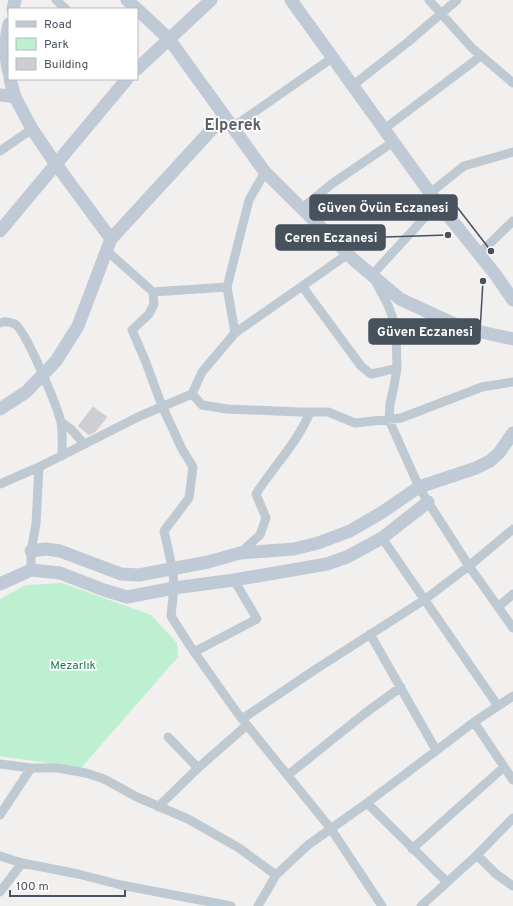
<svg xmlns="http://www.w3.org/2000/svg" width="513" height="906" font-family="Overpass,sans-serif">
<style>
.green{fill:#bdefd1}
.building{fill:#ccced4;stroke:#d3d5db}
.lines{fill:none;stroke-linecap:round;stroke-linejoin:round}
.street{stroke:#bfc9d1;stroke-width:9}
.secondary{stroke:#c0cad6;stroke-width:13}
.labels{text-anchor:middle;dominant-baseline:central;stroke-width:3.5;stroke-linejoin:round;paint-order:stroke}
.park-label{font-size:12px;fill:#167f4b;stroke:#fff}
.district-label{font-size:16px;font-weight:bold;fill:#5b5f64;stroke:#fff}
.leader{fill:none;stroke:#47525d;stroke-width:1.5}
.callout-dot{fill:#47525d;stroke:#fff;stroke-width:1.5}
.callout{fill:#47525d;stroke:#47525d;stroke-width:1.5}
.callout-label{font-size:13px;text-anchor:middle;font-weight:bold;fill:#fff}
</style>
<rect width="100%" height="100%" fill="#f2efef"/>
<path class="green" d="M62 583 151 615 177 643 178 657 81 768 0 756V599L26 585Z"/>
<path class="building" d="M93 407 107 417 95 432 89 435 78 426Z"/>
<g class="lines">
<path class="street" d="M56 0 66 9
M429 0 472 48 513 83
M352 86 408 42 457 0
M233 127 332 58
M384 129 481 56
M0 151 32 129
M430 193 464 166 513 152
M438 203 372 275 388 305 396 327 397 368 394 386 390 404 389 420 419 487 428 502 469 566 513 628
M302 208 333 183 393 142
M107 251 153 292 154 304 149 314 132 330 145 360 162 406 182 449 193 467 189 498 164 531 173 571 174 588 171 616 190 646 238 714 331 829 382 906
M479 254 513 221
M302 286 361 366 371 374 381 372 397 368
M153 292 227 287
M0 323C4 321 10 322 15 324 26 331 57 406 61 422 63 432 62 445 62 456
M235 333 227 287 249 200 265 172
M192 394 202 405 227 409 300 412H328L355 423 401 418 482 387 513 382
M61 422 72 430 84 444
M0 484 39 467
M382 538 498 706
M240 553 260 535 266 518 256 494C273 467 298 442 310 412
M31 570V551L36 524 39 467 140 416 192 394 202 372 235 333 348 254
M498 607 513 594
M370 634 436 750
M194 652 257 619 234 580
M242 719 313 671 424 600 469 566 513 529
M474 722 513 780
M168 737 198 768
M0 764 31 768H58L86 773 104 779 137 797 188 819 239 848 276 875
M288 775 364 714 401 687
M367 803 447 882
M158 807 198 768 247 725
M0 815 31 768
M412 849 504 767
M477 855 496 874 513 886
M0 856 22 863 78 874 121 885 231 906
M0 892 22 863
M258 906 276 875 308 845 367 803 474 722 513 696
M421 906 477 855 513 818"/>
<path class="secondary" d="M127 0 137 9
M291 0 430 193 495 274 513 300
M13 9 15 0
M137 9 169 39 265 172 354 260 400 299 463 328 513 339
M9 24C5 39 5 58 9 73
M137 69 211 0
M10 79 15 97 32 129 53 160 111 239
M0 95 15 97
M0 231 127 79
M0 409 26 392 56 361 78 326 111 239 224 116
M31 551 46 549 60 551 121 574 139 575 208 562 240 553 294 549 318 543 350 531 381 513 419 487 476 468 490 461 499 453 513 433
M0 584 31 570 60 573 104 590 127 597 174 588 234 580 327 564 347 557 382 538 428 502"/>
</g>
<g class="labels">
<g class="park-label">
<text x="73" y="666">Mezarlık</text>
</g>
<g class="district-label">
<text x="233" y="126">Elperek</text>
</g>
</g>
<path class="leader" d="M491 251L457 207M448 235L385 237M483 281L480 331"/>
<g class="callout-dot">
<circle cx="491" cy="251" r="4"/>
<circle cx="448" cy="235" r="4"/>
<circle cx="483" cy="281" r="4"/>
</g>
<g class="callout">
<rect x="310" y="195" width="147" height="25" rx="4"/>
<rect x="276" y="225" width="109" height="25" rx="4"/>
<rect x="369" y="319" width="111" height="25" rx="4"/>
</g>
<g class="callout-label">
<text x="383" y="212">Güven Övün Eczanesi</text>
<text x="331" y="242">Ceren Eczanesi</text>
<text x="425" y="336">Güven Eczanesi</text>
</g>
<rect x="8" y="8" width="130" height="72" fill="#ffffff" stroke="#b5babe"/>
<rect x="16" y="21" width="20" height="6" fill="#c0cad6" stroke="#b5babe"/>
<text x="44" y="28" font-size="12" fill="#47525d">Road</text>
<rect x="16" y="38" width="20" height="12" fill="#bdefd1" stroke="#b5babe"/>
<text x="44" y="48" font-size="12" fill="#47525d">Park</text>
<rect x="16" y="58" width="20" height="12" fill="#ccced4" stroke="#b5babe"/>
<text x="44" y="68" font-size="12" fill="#47525d">Building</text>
<path d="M10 890v6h115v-6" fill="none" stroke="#47525d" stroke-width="2"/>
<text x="16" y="890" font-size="12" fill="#47525d" stroke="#ffffff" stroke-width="3" paint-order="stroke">100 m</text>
</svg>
